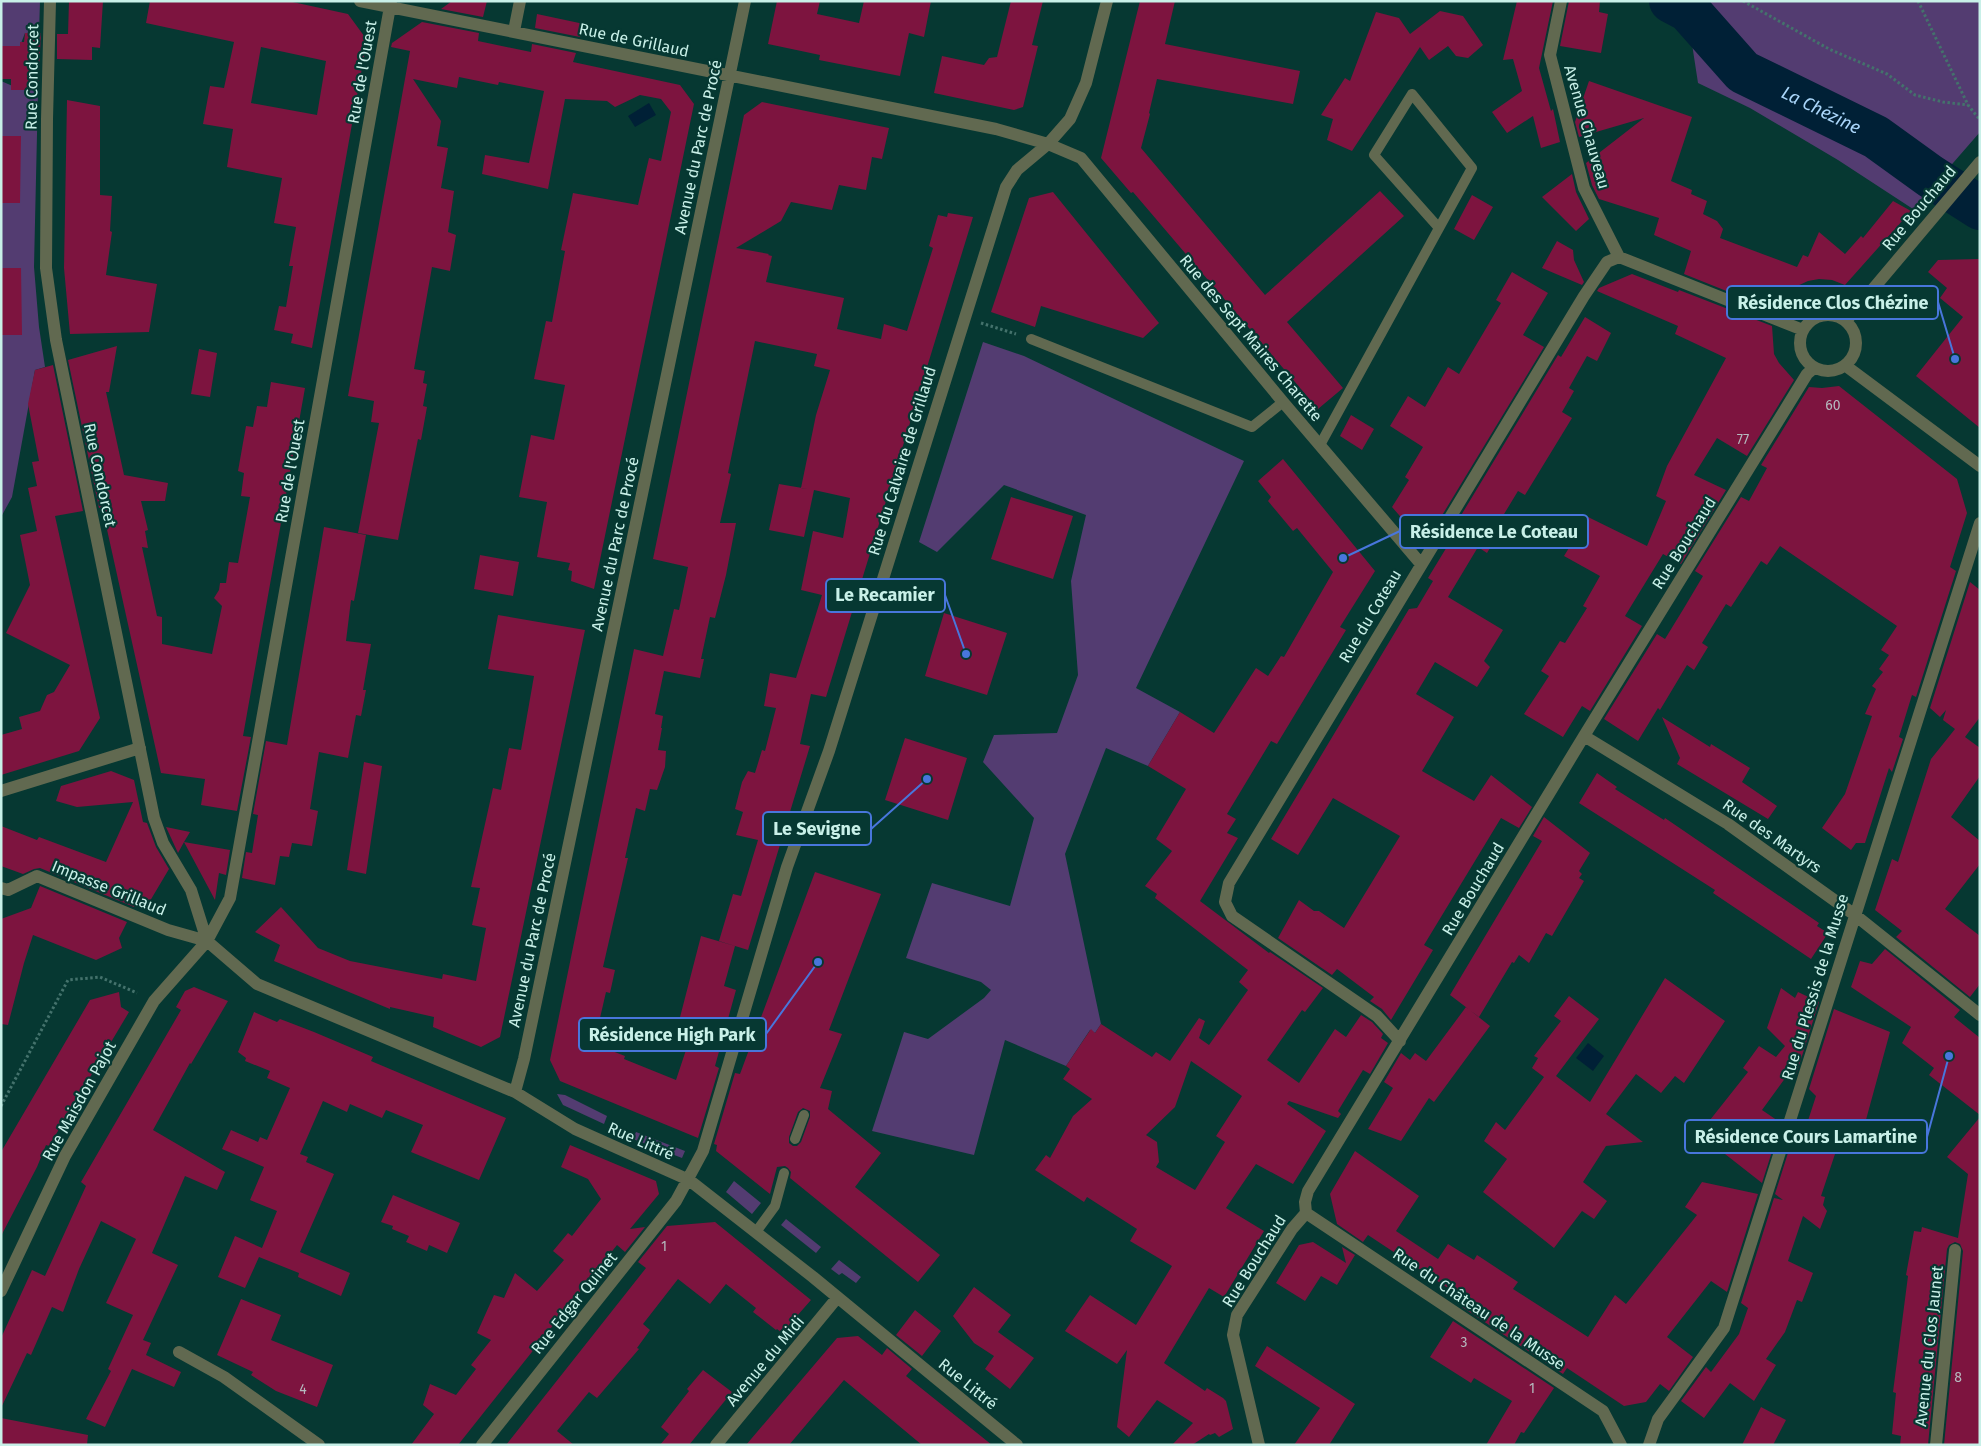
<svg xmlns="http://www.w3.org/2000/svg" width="1981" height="1446" font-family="'Fira Sans',sans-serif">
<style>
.green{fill:#533c71}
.water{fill:#002036}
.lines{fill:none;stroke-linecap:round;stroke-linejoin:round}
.river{stroke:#002036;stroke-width:44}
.building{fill:#7d143f;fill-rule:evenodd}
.path{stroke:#44726c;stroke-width:3;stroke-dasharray:2.5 2.5;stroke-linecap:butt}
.lane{stroke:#616950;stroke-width:10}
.street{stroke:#616950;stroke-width:12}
.labels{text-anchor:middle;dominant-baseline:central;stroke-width:4.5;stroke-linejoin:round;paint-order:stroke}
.number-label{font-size:14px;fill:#b5b9be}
.street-label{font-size:16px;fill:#c8f0e8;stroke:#063832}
.water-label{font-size:18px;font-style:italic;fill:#a9d5f9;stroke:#063832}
.leader{fill:none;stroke:#4876dc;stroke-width:2}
.callout-dot{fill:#4876dc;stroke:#063832;stroke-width:2}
.callout{fill:#063832;stroke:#4876dc;stroke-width:2}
.callout-label{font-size:18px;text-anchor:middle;font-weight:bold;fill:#c8f0e8}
</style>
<rect width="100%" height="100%" fill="#063832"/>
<path class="green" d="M1 1H40L39 33H25L20 46H1Z
M1673 1H1980V132L1913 209 1838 160 1750 108 1698 83 1688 18Z
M1 81 22 90H38L34 267 39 327 45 367 35 370 12 497 1 517Z
M983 342 1024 356 1244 461 1136 688 1180 712 1148 766 1106 748 1065 854 1101 1024 1095 1033 1090 1030 1066 1066 1005 1040 974 1155 872 1131 904 1032 928 1039 984 998 991 990 981 982 906 958 932 883 1010 906 1034 818 983 762 994 735 1057 733 1078 675 1071 581 1086 515 1004 485 937 552 919 542Z
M557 1094 565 1095 607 1116 604 1124 563 1105Z
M636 1132 685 1151 682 1158 633 1139Z
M734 1181 761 1203 752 1214 726 1192Z
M786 1219 821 1247 816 1253 781 1225Z
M839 1260 861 1277 856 1283 842 1273 839 1275 831 1269Z"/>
<path class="water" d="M649 103 656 115 635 127 628 116Z
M1588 1043 1604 1056 1593 1071 1576 1058Z"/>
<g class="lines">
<path class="river" id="s1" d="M1671 1 1688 10 1743 72 1876 137 1930 176 1980 208"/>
</g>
<path class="building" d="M69 1H103L100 48 92 47V60L57 59V34H68Z
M150 1H288L348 14 367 40 312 348 291 343 293 334 274 330 279 306 286 307 293 266H289L296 227 274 223 282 178 227 167 233 129 203 124 210 86 224 88 234 42 146 23ZM261 47 326 61 317 115 251 103Z
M452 1H487L483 17 441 9Z
M777 1H820L817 14 859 23 864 1H931L924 37 909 33 900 76 819 60 820 55 768 44Z
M1011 1H1043L1032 45 1038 46 1023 107 1014 110 934 93 942 56 984 65 989 58 997 57Z
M1140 1H1175L1165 44 1300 71 1293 104 1157 79 1149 113 1150 114 1141 148 1265 295 1380 191 1404 216 1287 322 1343 388 1318 409 1133 192 1131 193 1101 158Z
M1517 1H1553L1539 68 1551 111 1553 109 1560 142 1541 148 1533 116 1507 133 1492 112 1522 91 1513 59 1503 60Z
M1569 1H1600L1599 12 1608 14 1601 53 1560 46Z
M1440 11 1463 16 1483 45 1468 58 1456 56 1448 46 1429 60 1420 47 1352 151 1327 140 1333 119 1321 115 1345 78 1350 81 1376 12 1399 18 1410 34Z
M537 14 584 24 580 37 535 28Z
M422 22 479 33 478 41 531 52 532 44 576 53 573 62 680 85 694 104 594 589 571 581 572 571 568 570 570 563 537 557 547 502 519 497 531 435 554 440 565 385 534 379 546 321 552 322 565 251 561 250 573 193 638 205 649 158 661 161 671 112 661 99 640 95 615 107 607 101 565 99 548 189 482 174 485 155 529 163 544 91 499 82 498 85 459 77 457 88 413 79 441 121 437 146 448 148 441 188 454 191 448 232 456 235 450 271 432 267 414 369 425 371 423 383 427 384 423 406 427 407 421 440 418 439 398 540 358 533 379 423 371 422 374 401 348 396 410 51 391 47 392 43Z
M25 33H41L38 90H11V79H1V46H20V42H24Z
M1589 81 1692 117 1671 181 1692 190 1691 194 1707 201 1703 214 1717 221 1723 229 1720 238 1797 267 1803 255 1808 257 1819 232 1845 254 1861 236 1863 238 1893 201 1911 211 1845 285 1832 280 1819 279 1808 281 1795 287 1781 299 1774 310 1684 274 1691 251 1654 235 1659 218 1599 199 1592 185 1586 163 1644 118 1579 137 1575 122Z
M67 100 100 106V195L112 196 110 231 112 232 106 275 157 284 149 332 70 334 64 268Z
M762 102 889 128 882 159 872 157 866 190 839 185 832 210 791 202 781 221 736 248 769 254 768 255 772 256 766 282 844 298 837 329 881 339 884 324 907 331 933 248 929 246 938 215 947 217 948 213 973 217 826 697 811 694 800 744 810 746 748 950 719 941 733 894 741 896 758 840 736 835 743 812 735 809 742 782 748 771 755 773 762 750 765 751 776 708 764 706 770 673 796 678 822 595 801 590 813 531 843 538 850 498 814 490 804 537 769 530 779 484 808 489 801 488 816 415 830 370 814 366 817 354 755 341 728 473 731 474 720 523H736L726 575 715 618 710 617 701 659H704L700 678 664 671 655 714 663 716 661 728H662L658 750 666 751 665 767 657 790 650 789 645 811 636 808 625 858H628L603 967 615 970 610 993 606 992 594 1044 625 1056 624 1059 676 1080 693 1029 678 1025 701 936 735 946 724 986 736 990 715 1066 719 1068 698 1138 560 1081 550 1060 634 649 663 656 674 609 679 610 688 567 653 559 744 115Z
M1 136H21L20 203H1Z
M1572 174 1576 192 1589 219 1576 231 1542 197Z
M1053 192 1159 323 1143 338 1041 306 1035 327 991 312 1029 198Z
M1472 195 1493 207 1474 240 1454 229Z
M1557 241 1573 250 1574 260 1584 282 1582 285 1542 268Z
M1980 259V428L1916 376 1963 317 1940 298 1947 288 1928 272 1938 260Z
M1 268H21L22 335H1Z
M1512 272 1548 293 1523 335 1544 347 1438 522 1406 523 1392 507 1409 480 1405 477 1423 447 1390 426 1408 396 1425 407 1448 367 1459 374 1501 303 1496 300Z
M1632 274 1678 292 1679 290 1772 326 1774 354 1779 363 1794 380 1747 456 1717 438 1694 475 1726 490 1681 564 1663 554 1625 616 1642 626 1590 711 1582 706 1563 737 1524 714 1549 676 1541 671 1560 641 1565 643 1587 608 1583 606 1600 576 1564 556 1588 517 1647 546 1666 501 1656 496 1667 466 1726 358 1675 334 1678 326 1597 291 1599 288Z
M1585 317 1611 333 1597 361 1587 356 1569 388 1574 391 1562 412 1572 418 1525 495 1518 491 1498 524 1503 526 1487 553 1478 547 1448 597 1503 630 1484 661 1490 667 1477 687 1435 662 1416 694 1454 717 1422 771 1474 801 1491 775 1532 807 1519 828 1501 818 1424 945 1433 950 1391 1020 1382 1009 1370 1001 1374 997 1337 969 1332 975 1278 938 1299 900 1314 911H1319L1344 928 1400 836 1333 798 1298 855 1271 839 1409 609 1417 608 1433 581 1428 578 1462 522H1457L1558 355 1561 357Z
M117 346 109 392H106L124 475 168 483 165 501H141L148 530 145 531 148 548 142 547 157 616 162 617V644L212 654 222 606 214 598 219 590 220 583H226L229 562 238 563 250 497 241 496 244 473 238 471 246 426 253 427 257 406 267 407 271 382 305 388 243 736 251 737 237 811 201 805 205 779 161 773 102 507 99 508 68 360Z
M199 349 217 353 210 397 191 394Z
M53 365 83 511 55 516 100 718 79 751 1 775V735L22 729 19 717 40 711 47 695 54 692 70 665 6 633 30 585 20 535 37 531 28 488 37 486 32 462 39 461 28 404 35 370Z
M1839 386 1957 479 1967 513 1950 567 1956 571 1916 697 1912 695 1899 737 1903 739 1892 772 1889 768 1865 843H1856L1851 850 1822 828 1845 794 1872 716 1865 714 1876 689 1872 686 1883 672 1879 669 1889 655 1881 650 1897 626 1780 546 1767 565 1761 561 1731 607 1726 604 1702 643 1708 647 1694 670 1687 665 1660 710 1658 708 1638 741 1604 719 1657 634 1665 639 1684 608 1703 576 1695 571 1741 497 1749 501 1767 468 1761 465 1809 387 1822 388Z
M1351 415 1374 429 1362 450 1340 436Z
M1283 459 1375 571 1340 627 1346 630 1277 744 1271 741 1227 814 1236 819 1227 833 1238 838 1200 901 1269 953 1270 952 1323 988 1305 1012 1302 1010 1267 1060 1299 1083 1335 1029 1346 1037 1361 1015 1372 1022 1383 1034 1381 1038 1388 1043 1370 1074 1363 1070 1338 1111 1341 1114 1338 1118 1289 1101 1287 1104 1326 1131 1293 1184 1256 1164 1226 1208 1264 1231 1224 1297 1209 1288 1164 1363 1205 1391 1207 1388 1223 1398 1226 1401 1233 1429 1219 1437 1215 1433 1210 1435 1209 1434 1192 1445H1172L1193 1423 1157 1400 1129 1437 1117 1427 1127 1350 1117 1364 1065 1331 1090 1295 1136 1325 1172 1266 1130 1241 1137 1229 1087 1197 1084 1202 1035 1170 1046 1155 1050 1158 1073 1116 1092 1099 1063 1079 1070 1069 1066 1066 1091 1029 1095 1033 1101 1024 1152 1057 1156 1052 1170 1061 1199 1018 1205 1021 1199 1038 1209 1045 1248 990 1239 982 1248 970 1155 898 1157 894 1145 886 1172 851 1156 839 1186 789 1148 766 1180 712 1214 733 1256 668 1268 676 1281 656 1284 657 1333 572 1297 528 1293 531 1268 501 1271 497 1258 481ZM1191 1061 1242 1096 1216 1136 1225 1142 1195 1190 1156 1167 1159 1162 1157 1142 1146 1135 1175 1107Z
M1011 497 1073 516 1053 579 991 559Z
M324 527 366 535 354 601 351 600 346 641 371 644 363 690H366L361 716 356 715 348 758 319 752 310 809 318 811 312 846 292 843 289 857 280 856 275 885 242 878 246 852 252 853 258 815 253 814 266 741 287 745Z
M480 555 519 562 513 596 474 589Z
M1970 582 1980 590V717L1965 737 1980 748V776L1951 817 1980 841V864L1945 909 1980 936V984L1970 997 1896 937 1902 931 1875 910 1892 859 1898 862 1931 759 1955 729 1943 720 1946 710 1940 717 1930 708Z
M944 613 1007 633 987 695 925 676Z
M498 615 585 630 500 1037 481 1047 433 1027 434 1017 390 1007V1009L274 961 280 945 255 932 281 907 318 948 350 961 442 979 443 974 476 981 486 928 472 925 480 888 471 887 493 788 501 790 509 748 521 750 534 676 488 669Z
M1662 717 1710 747 1711 744 1750 768 1742 782 1777 806 1768 819 1677 764 1680 758Z
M905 738 967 758 948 820 885 800Z
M364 762 382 766 366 874 347 870Z
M111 771 134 780 143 822 147 823 156 847 169 869 147 906 137 902 134 907 40 868 34 869 23 874 1 866V826L37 840 39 837 106 862 133 802 77 807 56 801 61 786Z
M1597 773 1617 787 1615 789 1664 820 1665 818 1819 923 1817 926 1828 933 1811 959 1713 893 1715 890 1579 803Z
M1544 817 1590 853 1579 871 1582 874 1579 878 1584 881 1552 936 1546 933 1529 963 1519 955 1514 963 1512 962 1479 1017 1450 995 1542 841 1533 836Z
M166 827 190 832 184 842 230 850 226 875 219 873 215 900 184 842 178 853Z
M815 872 881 894 829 1030 842 1034 820 1088 832 1091 828 1109 881 1153 855 1187 940 1255 918 1282 790 1178 791 1172 788 1168 785 1166 777 1167 770 1194 716 1151 717 1145 714 1144 735 1073 740 1074ZM803 1108 810 1111V1117L801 1142 797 1146H793L789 1143V1137L798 1112Z
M40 886 127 922 119 938 122 948 96 960 33 935 24 963 8 1025 1 1024V919L31 908Z
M1885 949 1960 1010 1954 1017 1980 1038V1115L1929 1075 1934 1068 1902 1043 1911 1027 1851 987 1860 961 1872 964Z
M1665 978 1725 1021 1684 1083 1675 1076 1661 1093 1636 1074 1606 1114 1643 1142 1606 1146 1583 1182 1607 1201 1594 1219 1582 1211 1554 1248 1483 1192 1507 1159 1484 1141 1496 1122 1505 1130 1544 1077 1532 1068 1538 1058 1534 1056 1561 1021 1554 1016 1569 996 1599 1019 1556 1076 1590 1102Z
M194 987 228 1001 191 1064 190 1063 153 1130 225 1172 217 1190 185 1176 152 1253 178 1265 143 1340 151 1343 146 1355 181 1372 174 1387 132 1369 105 1427 86 1419 111 1371 108 1369 133 1315 106 1303 136 1239 101 1221 79 1269 63 1312 52 1307 31 1355 27 1353 1 1408V1338L32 1270 45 1276 86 1186 81 1182 181 1010 176 1007 185 991Z
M1781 988 1795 998 1798 992 1819 1002 1796 1075 1791 1070 1762 1110 1781 1123 1762 1183 1725 1154 1735 1140 1710 1120 1748 1072 1743 1068 1759 1046 1776 1057 1785 1046 1767 1028Z
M119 992 121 1007 129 1012 49 1146 46 1145 37 1167 1 1236V1152L90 1000Z
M1466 1007 1490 1026 1434 1102 1429 1098 1401 1141 1368 1129 1393 1088 1384 1082 1401 1053 1410 1060 1415 1053 1426 1061Z
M1834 1009 1890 1032 1861 1138 1842 1133 1821 1196 1825 1197 1823 1205 1827 1211 1820 1229 1803 1216 1788 1261 1813 1273 1802 1302 1797 1300 1785 1332 1766 1359 1776 1365 1754 1401 1730 1383 1704 1418 1681 1401 1706 1367 1711 1372 1739 1334 1748 1308 1741 1303 1774 1198 1783 1200 1775 1194 1794 1134 1802 1139 1816 1096 1809 1089Z
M254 1012 277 1022 280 1019 288 1022 314 1032 373 1057 371 1061 506 1118 479 1180 411 1152 423 1125 386 1110 382 1118 350 1104 347 1112 323 1101 300 1154 308 1157 306 1162 334 1174 300 1252 350 1273 341 1296 298 1277 299 1273 259 1257 245 1288 218 1277 235 1236 262 1248 277 1211 250 1200 264 1167 222 1149 231 1130 258 1142 260 1137 267 1140 290 1088 267 1078 270 1071 245 1061 246 1058 238 1052Z
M1980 1117V1445H1944L1963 1251 1960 1244 1955 1242 1949 1245 1947 1249 1928 1445H1900L1901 1436 1892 1434 1896 1393 1893 1392 1908 1276 1906 1275 1914 1231 1921 1232 1922 1227 1958 1238 1968 1174 1947 1157Z
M570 1145 656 1181 659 1194 630 1229 645 1227 625 1252 617 1245 458 1445H411L434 1414 423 1405 430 1384 456 1395 476 1369 471 1365 491 1340 477 1333 494 1295 504 1298 515 1273 537 1291 564 1260 553 1251 568 1233 572 1236 601 1199 588 1179 561 1167Z
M1355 1151 1419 1196 1396 1231 1438 1259 1448 1244 1474 1260 1477 1255 1518 1282 1513 1289 1588 1337 1615 1295 1626 1304 1697 1215 1685 1207 1702 1182 1758 1194 1727 1292 1711 1281 1667 1337 1693 1357 1669 1391 1660 1384 1646 1402 1624 1406 1567 1368 1563 1374 1462 1307 1466 1300 1368 1235 1363 1242 1337 1224 1330 1194Z
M393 1195 460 1223 447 1253 429 1245 427 1251 406 1242 409 1236 392 1229 393 1226 381 1222Z
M715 1222 811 1300 782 1333 777 1329 776 1330 753 1312 756 1308 726 1284 710 1304 678 1279 643 1324 650 1330 637 1348 639 1349 597 1398 589 1392 557 1431 574 1445H506L646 1268 638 1262 667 1226Z
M1313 1242 1346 1263 1342 1247 1355 1255 1337 1285 1321 1276 1305 1301 1276 1283 1299 1245Z
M974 1287 1011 1315 998 1332 1034 1358 1010 1389 985 1369 994 1356 974 1343 953 1316Z
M241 1299 281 1315 271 1340 333 1365 317 1407 276 1391 251 1375 253 1372 217 1355Z
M915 1310 941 1331 922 1356 896 1335Z
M1453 1321 1554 1388 1524 1433 1521 1432 1514 1445H1486L1512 1401 1474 1378 1471 1383 1430 1357Z
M858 1336 882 1355 887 1348 912 1369 906 1376 992 1445H922L844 1380 789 1445H746L837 1338Z
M1267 1346 1355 1404 1329 1445H1294L1320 1408 1255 1366Z
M703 1370 732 1392 689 1445H660L669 1434 661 1427 689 1391 687 1389Z
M1761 1407 1786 1420 1773 1445H1742Z
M1 1418 88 1435 87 1445H1Z"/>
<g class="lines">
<path class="path" d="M1743 1 1829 49 1887 74 1915 95 1943 102 1968 105
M1918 1 1968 105 1980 120
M981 323 1016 334
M1 1106 68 980 100 977 137 993"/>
<path class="lane" d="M1031 339 1252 427 1283 402
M1320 445 1472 168 1412 94 1374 155 1439 228
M795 1139 804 1115
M756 1232 775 1206 784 1173"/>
<path class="street" d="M50 1 47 119 46 268 56 340 154 818 163 843 191 890 207 941
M360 1 996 129 1048 144 1081 158 1283 402 1421 564
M1561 1 1550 55 1584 188 1619 257
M514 31 520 1
M1800 343a28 28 0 1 1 56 0a28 28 0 1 1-56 0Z
M1846 321 1980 162
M1846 366 1980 466
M1584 736 1728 824 1855 915 1980 1015
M1 791 140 748
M1 888 8 890 37 876 168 930 207 941 257 984 515 1092 575 1129 689 1180 813 1277 1017 1445
M1400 1041 1377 1016 1232 916 1225 902 1229 883 1584 296 1607 262 1619 257 1803 330
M515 1092 524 1059 745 1
M1306 1213 1305 1202 1308 1191 1584 736 1807 374 1814 368
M1306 1213 1603 1411 1621 1445
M1 1291 65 1156 154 1001 207 941 230 898 391 1
M179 1352 224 1377 319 1445
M482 1445 676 1201 703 1151 787 867 829 751 1006 187 1017 170 1048 144 1070 119 1086 83 1107 1
M716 1445 837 1298
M1259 1445 1233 1335 1237 1315 1292 1229 1306 1213
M1649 1445 1658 1419 1724 1328 1980 523
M1936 1445 1955 1250"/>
</g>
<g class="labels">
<g class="number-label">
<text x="1833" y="405">60</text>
<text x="1743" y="439">77</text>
<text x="664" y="1246">1</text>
<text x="1464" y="1342">3</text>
<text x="1958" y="1377">8</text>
<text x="1532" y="1388">1</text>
<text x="303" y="1389">4</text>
</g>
<g class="street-label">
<text transform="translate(634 40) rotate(12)">Rue de Grillaud</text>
<text transform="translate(362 72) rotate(-80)">Rue de l'Ouest</text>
<text transform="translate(32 77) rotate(-89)">Rue Condorcet</text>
<text transform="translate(1587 127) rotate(74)">Avenue Chauveau</text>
<text transform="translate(698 147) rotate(-78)">Avenue du Parc de Procé</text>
<text transform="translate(1919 208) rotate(-50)">Rue Bouchaud</text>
<text transform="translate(1251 338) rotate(50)">Rue des Sept Maires Charette</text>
<text transform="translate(902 461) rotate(-73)">Rue du Calvaire de Grillaud</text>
<text transform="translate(290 471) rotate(-80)">Rue de l'Ouest</text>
<text transform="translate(100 475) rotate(78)">Rue Condorcet</text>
<text transform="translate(1684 543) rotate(-58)">Rue Bouchaud</text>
<text transform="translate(615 544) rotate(-78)">Avenue du Parc de Procé</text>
<text transform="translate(1370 616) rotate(-59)">Rue du Coteau</text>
<text transform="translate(1772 836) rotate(35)">Rue des Martyrs</text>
<text transform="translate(109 888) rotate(22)">Impasse Grillaud</text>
<text transform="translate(1473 889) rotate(-59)">Rue Bouchaud</text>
<text transform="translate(532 940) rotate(-78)">Avenue du Parc de Procé</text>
<text transform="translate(1815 987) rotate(-73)">Rue du Plessis de la Musse</text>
<text transform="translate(79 1101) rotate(-61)">Rue Maisdon Pajot</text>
<text transform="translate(641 1141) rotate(24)">Rue Littré</text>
<text transform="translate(1254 1261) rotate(-58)">Rue Bouchaud</text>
<text transform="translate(574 1303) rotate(-51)">Rue Edgar Quinet</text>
<text transform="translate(1479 1309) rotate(34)">Rue du Château de la Musse</text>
<text transform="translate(1929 1346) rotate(-84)">Avenue du Clos Jaunet</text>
<text transform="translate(765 1361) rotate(-50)">Avenue du Midi</text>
<text transform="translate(968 1384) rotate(39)">Rue Littré</text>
</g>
<g class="water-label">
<text stroke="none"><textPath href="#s1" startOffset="189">La Chézine</textPath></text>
</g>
</g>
<path class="leader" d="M1955 359L1938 302M1343 558L1400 531M966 654L945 595M927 779L871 829M818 962L766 1034M1949 1056L1927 1137"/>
<g class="callout-dot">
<circle cx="1955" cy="359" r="5"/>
<circle cx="1343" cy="558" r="5"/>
<circle cx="966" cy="654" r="5"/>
<circle cx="927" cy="779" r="5"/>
<circle cx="818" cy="962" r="5"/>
<circle cx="1949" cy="1056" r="5"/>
</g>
<g class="callout">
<rect x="1727" y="286" width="211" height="33" rx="5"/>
<rect x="1400" y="515" width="188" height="33" rx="5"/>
<rect x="826" y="579" width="119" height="33" rx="5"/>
<rect x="763" y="812" width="108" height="33" rx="5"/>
<rect x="579" y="1018" width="187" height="33" rx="5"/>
<rect x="1685" y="1120" width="242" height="33" rx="5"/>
</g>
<g class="callout-label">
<text x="1833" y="309">Résidence Clos Chézine</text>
<text x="1494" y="538">Résidence Le Coteau</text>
<text x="885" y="601">Le Recamier</text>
<text x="817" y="835">Le Sevigne</text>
<text x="672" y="1041">Résidence High Park</text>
<text x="1806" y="1143">Résidence Cours Lamartine</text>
</g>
<rect width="1981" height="1446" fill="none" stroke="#c8f0e8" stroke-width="5"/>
</svg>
